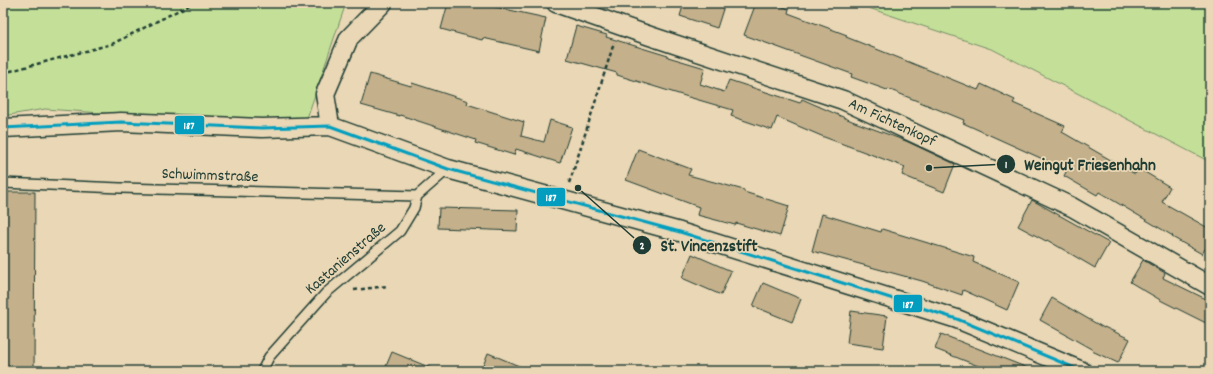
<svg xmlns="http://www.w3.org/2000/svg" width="1213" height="374" font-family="Dekko,sans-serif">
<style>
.green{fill:#c4e098;stroke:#728e66}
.building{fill:#c4b08b;stroke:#1f3d34}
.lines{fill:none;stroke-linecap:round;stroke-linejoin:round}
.lane-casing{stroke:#1f3d34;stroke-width:12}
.street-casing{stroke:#1f3d34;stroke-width:21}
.path{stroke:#1f3d34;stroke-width:2.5;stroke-dasharray:4 3;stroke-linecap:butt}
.lane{stroke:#ead7b5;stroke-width:9}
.street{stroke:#ead7b5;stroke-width:18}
.bus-1-casing{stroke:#ead7b5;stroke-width:6}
.bus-1{stroke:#039ebf;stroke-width:3}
.labels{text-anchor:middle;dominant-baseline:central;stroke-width:3.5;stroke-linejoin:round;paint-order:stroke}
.street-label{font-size:16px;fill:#1f3d34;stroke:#ead7b5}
.leader{fill:none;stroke:#1f3d34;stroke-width:1.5}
.callout-dot{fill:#1f3d34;stroke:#ead7b5;stroke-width:1.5}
.mark-label{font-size:12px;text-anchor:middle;font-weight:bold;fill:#fff}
.callout-label{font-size:17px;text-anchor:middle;font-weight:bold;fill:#1f3d34;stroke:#ead7b5;stroke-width:3.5;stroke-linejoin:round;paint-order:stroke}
.line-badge{stroke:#ead7b5;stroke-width:1.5}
.badge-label{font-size:11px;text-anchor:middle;font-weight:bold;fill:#fff}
</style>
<rect width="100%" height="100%" fill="#ead7b5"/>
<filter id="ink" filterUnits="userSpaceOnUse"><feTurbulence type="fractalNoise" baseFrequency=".025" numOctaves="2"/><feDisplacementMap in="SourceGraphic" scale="8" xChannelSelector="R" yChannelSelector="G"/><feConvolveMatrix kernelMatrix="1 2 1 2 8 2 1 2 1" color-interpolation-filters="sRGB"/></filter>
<g filter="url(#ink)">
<path class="green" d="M3 3H346L304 127 45 109 3 116Z
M854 3H1210V162L994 50Z"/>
<path class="building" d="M448 3H492L491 6 546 18 539 51 483 38 482 40 441 29Z
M684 3H725L717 28 680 16Z
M756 3H772L789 9 788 13 847 35 846 37 899 58 978 90 981 84 1015 100 1013 103 1065 126 1062 132 1135 174 1138 168 1170 187 1162 202 1210 229V241L1202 254 1172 237 1173 236 1099 192 1097 195 1064 176 1067 170 963 123 964 120 888 89 887 90 851 77 852 74 744 35Z
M576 26 607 35 606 37 668 56V57L705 68 700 84 724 92 729 80 800 103 802 99 852 121 906 141 955 164 944 192 902 175 905 167 824 137 777 117 772 130 731 116 733 110 685 96 617 75V73L567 59Z
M370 74 411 86 412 83 468 101 467 104 524 122 521 136 544 142 550 120 572 127 560 163 516 149 514 155 475 143 476 140 400 115V116L361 105Z
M638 149 691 169 688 175 744 190V192L789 206 780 236 736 223 735 225 697 215 699 207 626 180Z
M3 192H35L34 371H3Z
M1032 200 1109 243 1095 268 1047 240 1046 241 1018 226Z
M439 208 518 210 517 231 438 228Z
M822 214 881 232 882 229 974 257 973 262 1019 282 1007 310 963 290 962 295 922 281 812 251Z
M692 254 731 271 721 295 682 278Z
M1143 260 1165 273 1163 278 1210 301V325L1162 301 1130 282Z
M763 283 801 299 792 322 753 306Z
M1052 298 1104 328V327L1130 339 1118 363 1092 351 1093 350 1040 320Z
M851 311 887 316 883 348 847 343Z
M941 334 1033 370V371H991L935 349Z
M392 352 436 370V371H384Z
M488 353 531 371H481Z"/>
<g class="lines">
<defs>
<path id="lane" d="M3 183 120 188 417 196
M262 371 269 357 326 293 400 231 414 208 417 196 448 169"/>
<path id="street" d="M556 3 650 36 843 100 1072 207 1210 286
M330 126 325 94 349 38 383 3
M3 128 121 122 262 128 330 126 448 169 680 232 957 319 1082 371"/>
</defs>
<use href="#lane" class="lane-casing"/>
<use href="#street" class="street-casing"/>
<path class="path" d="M3 73 112 44 193 3
M569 183 574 169 614 43
M354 290 388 286"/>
<use href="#lane" class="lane"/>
<use href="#street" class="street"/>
<defs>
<path id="bus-1" d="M3 128 121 122 262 128 330 126 448 169 680 232 957 319 1082 371"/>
</defs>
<use href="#bus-1" class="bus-1-casing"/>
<use href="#bus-1" class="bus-1"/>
</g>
</g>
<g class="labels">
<g class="street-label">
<text transform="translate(892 123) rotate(25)">Am Fichtenkopf</text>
<text transform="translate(210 176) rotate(2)">Schwimmstraße</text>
<text transform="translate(346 259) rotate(-41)">Kastanienstraße</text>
</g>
</g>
<path class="leader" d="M929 168L1006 164M578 188L642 245"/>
<g class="callout-dot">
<circle cx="929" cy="168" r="4"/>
<circle cx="578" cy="188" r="4"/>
<circle cx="1006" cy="164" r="10"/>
<circle cx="642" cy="245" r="10"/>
</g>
<g class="mark-label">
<text x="1006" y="168">1</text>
<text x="642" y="249">2</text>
</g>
<g class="callout-label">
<text x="1090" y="170">Weingut Friesenhahn</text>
<text x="709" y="251">St. Vincenzstift</text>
</g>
<g class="line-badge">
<rect x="174" y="115" width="31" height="20" rx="4" fill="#039ebf"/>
<rect x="536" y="187" width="30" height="20" rx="4" fill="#039ebf"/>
<rect x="893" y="294" width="30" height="19" rx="4" fill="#039ebf"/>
</g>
<g class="badge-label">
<text x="189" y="129">187</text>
<text x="551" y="201">187</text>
<text x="908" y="308">187</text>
</g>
<rect width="1213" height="374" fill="none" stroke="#ead7b5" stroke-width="16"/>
<rect x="8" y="8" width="1197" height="358" fill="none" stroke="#1f3d34" stroke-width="1.5" filter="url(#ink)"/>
</svg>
